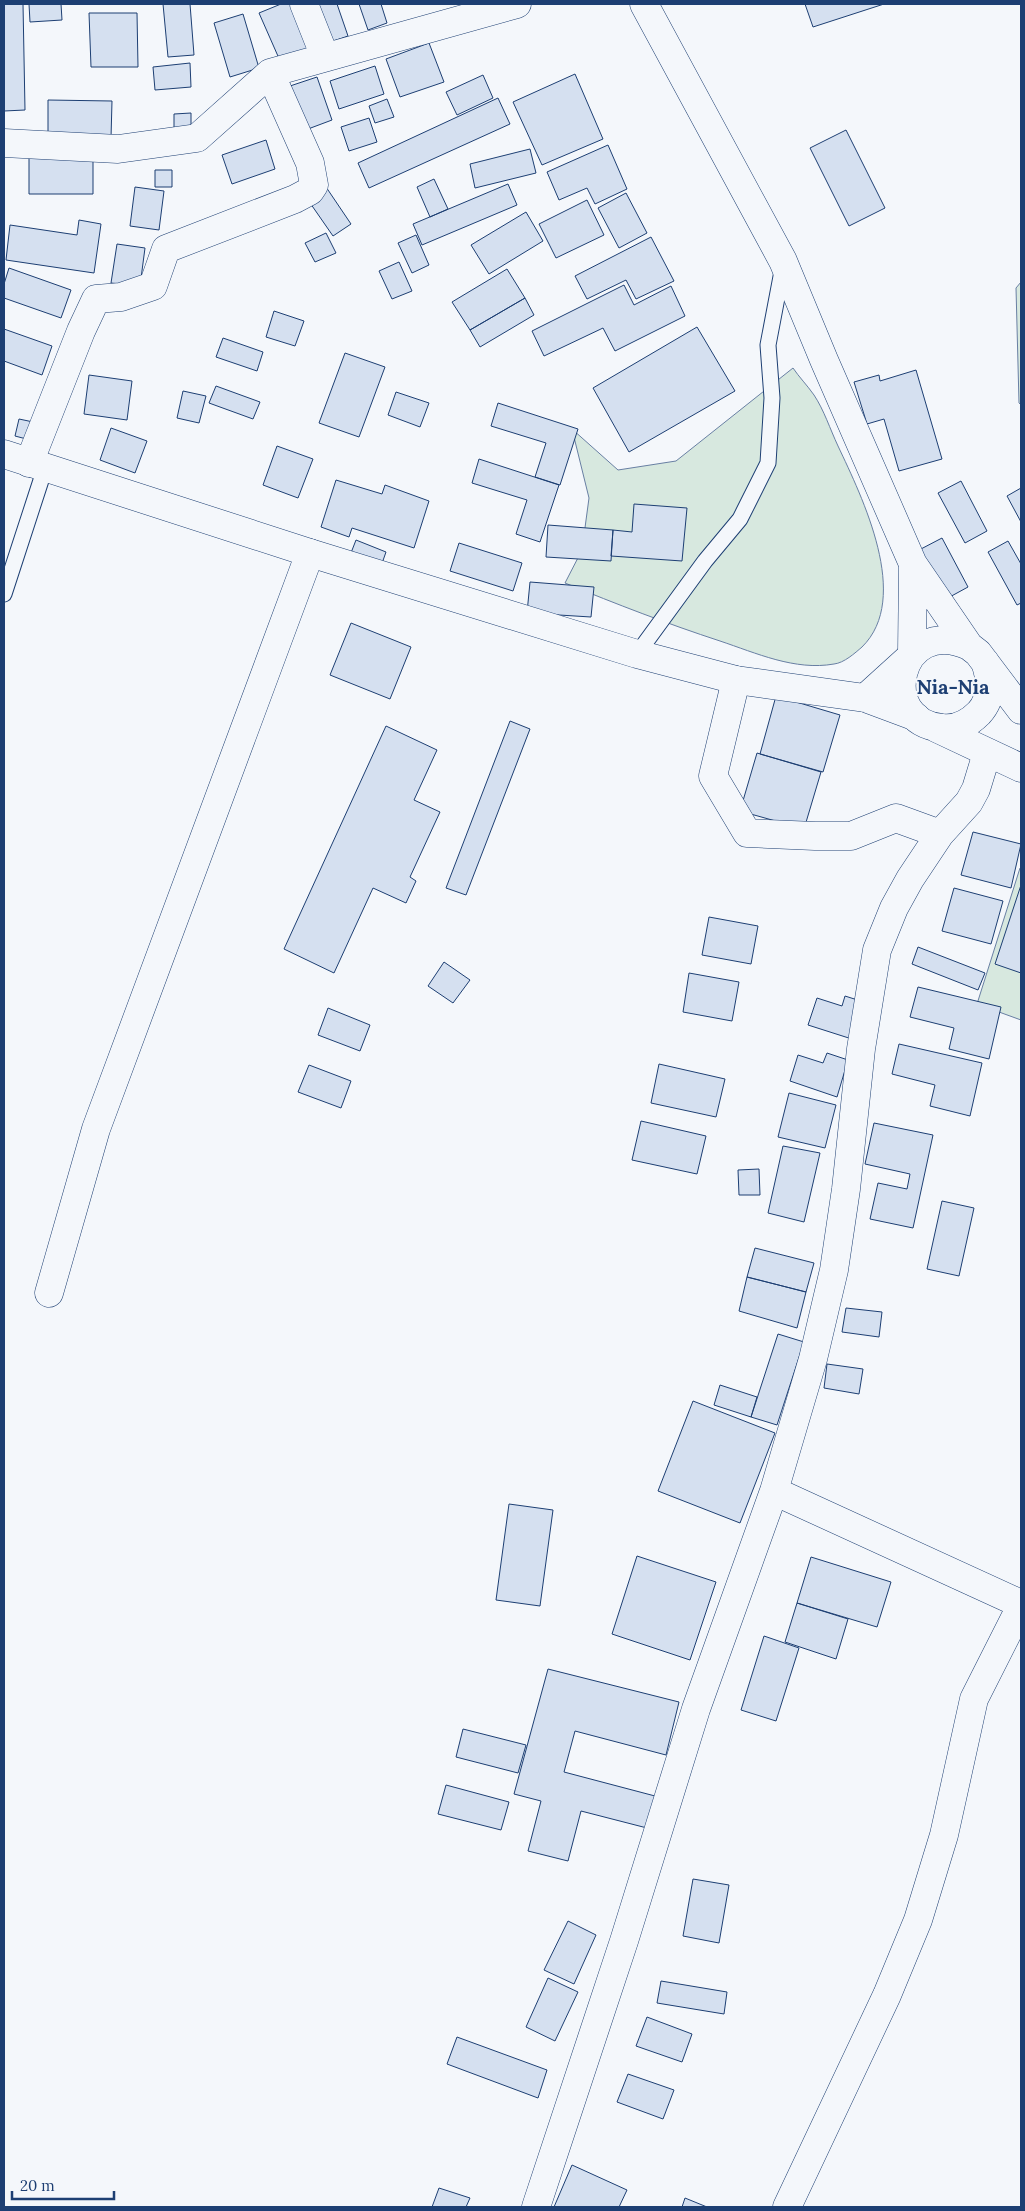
<svg xmlns="http://www.w3.org/2000/svg" width="1025" height="2211" font-family="Lora,serif">
<style>
.green{fill:#d7e8df;stroke:#687fa3}
.building{fill:#d5e0f0;stroke:#1d3f73}
.lines{fill:none;stroke-linecap:round;stroke-linejoin:round}
.lane-casing{stroke:#1d3f73;stroke-width:17}
.street-casing{stroke:#1d3f73;stroke-width:29}
.primary-casing{stroke:#1d3f73;stroke-width:29}
.highway-casing{stroke:#1d3f73;stroke-width:29}
.lane{stroke:#f4f7fb;stroke-width:15}
.street{stroke:#f4f7fb;stroke-width:28}
.primary{stroke:#f4f7fb;stroke-width:28}
.highway{stroke:#f4f7fb;stroke-width:28}
.labels{text-anchor:middle;dominant-baseline:central;stroke-width:4;stroke-linejoin:round;paint-order:stroke}
.district-label{font-size:20px;font-weight:bold;fill:#1d3f73;stroke:#f4f7fb}
</style>
<rect width="100%" height="100%" fill="#f4f7fb"/>
<path class="green" d="M1021 282V405L1019 403 1016 288Z
M793 368C799 377 807 385 814 395 824 410 830 429 838 446 862 497 912 598 862 647 855 653 844 663 834 664 795 671 756 653 720 641 668 624 616 604 565 583L582 550 589 498 572 429 618 470 676 461Z
M1020 868H1021V1020L977 1004Z"/>
<path class="building" d="M4 4H23L25 110 4 111Z
M29 4H61L62 20 30 22Z
M163 4H190L194 55 168 57Z
M281 4H297L315 49 281 63 259 13Z
M311 4H337L348 36 325 44Z
M359 4H381L387 23 368 30Z
M805 4H884L813 27Z
M89 13H137L138 67H91Z
M243 14 259 68 230 77 214 23Z
M429 43 444 82 400 97 386 59Z
M190 63 191 87 155 90 153 67Z
M375 66 384 94 339 109 330 81Z
M575 74 603 139 542 165 513 102Z
M483 75 493 98 457 115 446 92Z
M317 77 332 120 300 132 284 88Z
M498 98 510 124 369 188 358 163Z
M387 99 394 117 375 123 369 106Z
M48 100 112 101 111 138 48 137Z
M191 113V130H174V114Z
M369 118 377 142 349 151 341 127Z
M846 130 885 208 849 226 810 148Z
M266 140 275 169 232 184 222 155Z
M608 145 627 189 595 204 587 188 559 200 547 172Z
M530 149 536 173 475 188 470 164Z
M29 157H93V194H29Z
M155 170H172V187H155Z
M434 179 448 209 430 217 417 187Z
M508 184 517 205 422 245 413 224Z
M135 187 164 191 159 230 130 226Z
M326 187 351 224 333 236 308 200Z
M626 193 647 233 619 248 598 208Z
M587 200 604 235 556 258 539 224Z
M526 212 543 241 489 274 471 245Z
M79 220 101 224 94 273 6 260 10 225 77 235Z
M326 233 336 253 315 262 305 243Z
M416 235 429 265 412 273 398 243Z
M651 237 674 281 636 299 626 280 587 299 575 276Z
M117 244 145 248 140 286 111 283Z
M399 262 412 291 392 299 379 271Z
M9 268 71 290 61 318 4 298V284Z
M507 269 525 298 470 330 452 302Z
M624 285 634 305 671 286 685 316 615 351 603 328 544 356 532 331Z
M525 298 534 315 480 347 470 330Z
M274 311 304 321 295 346 266 337Z
M697 327 735 391 629 452 593 388Z
M4 329 52 346 42 375 4 361Z
M223 338 263 352 257 371 216 357Z
M345 353 385 367 359 437 319 423Z
M916 370 942 459 899 471 884 419 867 424 854 382 879 375 880 381Z
M89 375 132 381 127 420 84 414Z
M216 386 260 402 253 419 209 403Z
M183 391 206 396 199 423 177 418Z
M396 392 429 403 420 427 388 415Z
M498 403 578 429 560 485 535 477 546 443 491 426Z
M19 419 38 423 34 441 15 436Z
M111 428 147 441 135 473 100 460Z
M277 446 313 459 298 498 263 485Z
M479 459 559 485 540 542 516 534 527 500 472 483Z
M336 480 382 494 385 485 429 501 414 548 352 528 349 537 321 527Z
M961 481 987 531 965 543 938 493Z
M1021 488V522L1007 496Z
M634 504 687 508 682 561 611 556 613 530 632 532Z
M548 525 613 530 611 561 546 557Z
M942 538 968 587 946 599 919 550Z
M356 540 386 552 380 569 349 558Z
M1008 541 1021 564V603L1017 605 988 552Z
M459 543 522 563 513 591 450 571Z
M530 582 594 587 591 617 527 613Z
M351 623 411 647 390 699 330 675Z
M776 696 840 715 823 772 760 754Z
M510 721 530 729 466 895 446 888Z
M386 726 437 750 414 800 440 812 410 877 416 881 406 903 373 888 334 973 284 949Z
M757 753 821 772 804 829 740 811Z
M973 832 1021 844 1011 888 961 875Z
M1021 885V973L995 964Z
M954 888 1003 901 991 944 942 931Z
M709 917 758 926 751 964 702 955Z
M918 947 985 973 978 990 912 964Z
M444 962 470 980 453 1003 428 986Z
M689 973 739 982 732 1021 683 1012Z
M918 987 1001 1007 989 1059 949 1049 954 1028 910 1017Z
M845 996 867 1003 855 1040 808 1025 817 998 842 1006Z
M328 1008 370 1025 360 1051 318 1035Z
M899 1044 982 1063 970 1116 930 1106 935 1085 892 1074Z
M827 1053 848 1060 837 1097 790 1081 798 1055 823 1063Z
M659 1064 725 1079 716 1117 651 1103Z
M309 1065 351 1081 341 1108 298 1092Z
M789 1093 836 1105 825 1148 778 1137Z
M641 1121 706 1136 697 1174 632 1160Z
M874 1123 933 1135 913 1228 870 1219 878 1183 907 1189 910 1174 865 1164Z
M783 1146 820 1153 804 1222 768 1213Z
M759 1169 760 1195H739L738 1170Z
M942 1201 974 1208 959 1276 927 1269Z
M755 1248 814 1263 806 1292 747 1277Z
M747 1277 806 1292 797 1328 739 1311Z
M846 1308 882 1312 879 1337 842 1332Z
M778 1334 804 1342 777 1425 751 1417Z
M827 1364 863 1369 859 1394 824 1388Z
M720 1385 757 1397 751 1417 714 1405Z
M693 1401 775 1433 740 1523 658 1491Z
M509 1504 553 1510 540 1606 496 1600Z
M637 1556 716 1582 690 1660 612 1634Z
M811 1557 891 1582 877 1627 797 1603Z
M797 1603 848 1619 836 1659 785 1642Z
M764 1636 799 1648 776 1721 741 1710Z
M548 1669 679 1702 666 1755 575 1731 564 1772 655 1796 647 1828 581 1811 568 1861 528 1851 541 1801 514 1794Z
M463 1729 526 1745 518 1773 456 1757Z
M446 1785 509 1802 501 1830 438 1814Z
M693 1879 729 1885 719 1943 683 1936Z
M568 1921 596 1935 574 1984 544 1970Z
M548 1978 578 1992 555 2041 526 2027Z
M661 1981 727 1992 724 2014 657 2003Z
M647 2017 692 2034 682 2062 636 2046Z
M457 2037 547 2070 538 2098 447 2064Z
M628 2074 674 2090 663 2119 617 2102Z
M572 2165 627 2190 619 2207H554Z
M439 2188 470 2198 466 2207H432Z
M685 2198 707 2207H682Z"/>
<g class="lines">
<defs>
<path id="lane" d="M4 594 45 468
M637 654 705 561 740 519 768 463 772 398 768 345 783 266"/>
<path id="street" d="M304 4 325 57
M4 143 118 149 197 138 270 73 517 4
M29 463 81 331 96 299 121 297 153 286 166 249 295 199 310 191 314 185 310 163 270 73
M736 680 713 776 747 833 815 836H851L896 818 940 834
M49 1293 96 1129 310 553
M774 1491 1021 1604
M536 2207 624 1941 696 1709 774 1491 813 1359 834 1270 846 1189 861 1049 877 950 894 908 910 879 940 834 969 802 976 789 987 753
M787 2207 887 1995 918 1920 944 1835 974 1699 1021 1606"/>
<path id="primary" d="M4 454 310 553 637 654 736 680 865 698 916 717
M865 698 908 659"/>
<path id="highway" d="M644 4 783 261 824 360 913 564 969 646 978 653 1021 710
M969 646C897 614 875 722 942 728 957 730 969 723 979 713 993 698 991 679 985 662
M912 654 913 564
M936 728 1021 768"/>
</defs>
<use href="#lane" class="lane-casing"/>
<use href="#street" class="street-casing"/>
<use href="#primary" class="primary-casing"/>
<use href="#highway" class="highway-casing"/>
<use href="#lane" class="lane"/>
<use href="#street" class="street"/>
<use href="#primary" class="primary"/>
<use href="#highway" class="highway"/>
</g>
<g class="labels">
<g class="district-label">
<text x="953" y="686">Nia-Nia</text>
</g>
</g>
<rect width="1025" height="2211" fill="none" stroke="#1d3f73" stroke-width="10"/>
<path d="M12 2191v8h102v-8" fill="none" stroke="#1d3f73" stroke-width="2.5"/>
<text x="20" y="2191" font-size="15" fill="#1d3f73" stroke="#f4f7fb" stroke-width="4" paint-order="stroke">20 m</text>
</svg>
